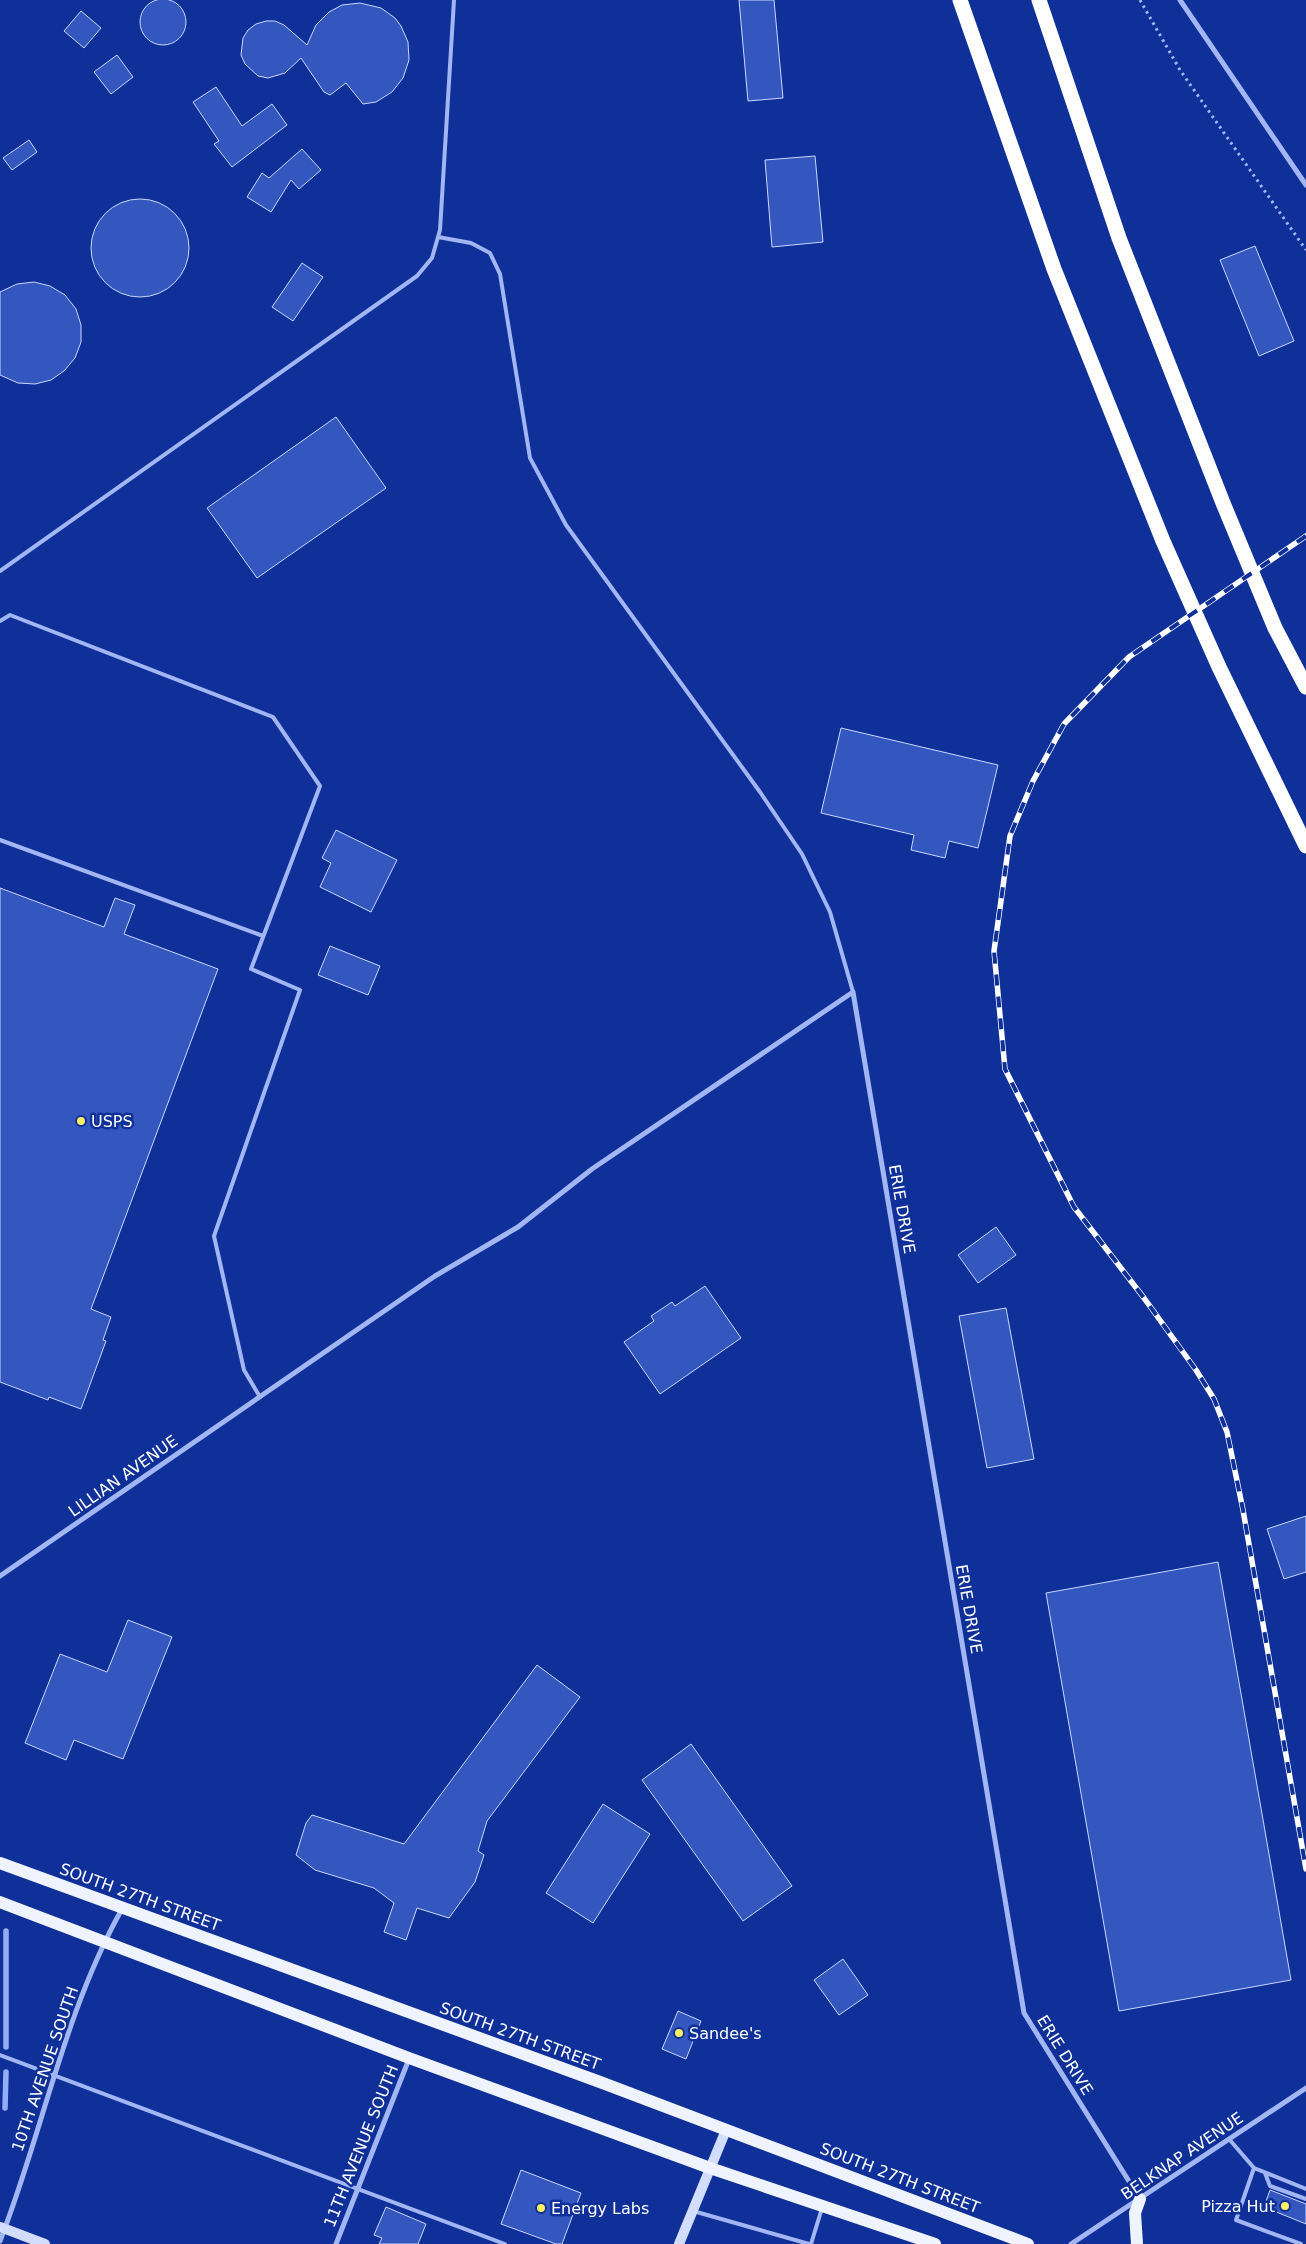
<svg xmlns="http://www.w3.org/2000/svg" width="1306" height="2244" font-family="'DejaVu Sans',sans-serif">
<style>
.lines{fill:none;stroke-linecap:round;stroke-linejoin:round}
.stream{stroke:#93aef8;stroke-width:5.5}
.building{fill:#3457bf;stroke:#cad7fe}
.path{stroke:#a2b6f4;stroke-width:3;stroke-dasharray:2.5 4;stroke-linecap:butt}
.lane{stroke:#a2b6f4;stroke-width:4}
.street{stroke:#a2b6f4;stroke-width:5}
.secondary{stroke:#d2dcfd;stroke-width:10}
.primary{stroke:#eff2ff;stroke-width:12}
.highway{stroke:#fff;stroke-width:15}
.rail-casing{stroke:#fff;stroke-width:5.5}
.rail{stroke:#103099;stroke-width:4;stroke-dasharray:11;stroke-linecap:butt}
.poi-dot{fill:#fff165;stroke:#103099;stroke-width:2}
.labels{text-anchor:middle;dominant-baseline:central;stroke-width:5;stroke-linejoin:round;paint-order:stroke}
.poi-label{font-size:16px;fill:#fff;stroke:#103099;text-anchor:start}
.street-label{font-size:16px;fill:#fff;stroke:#103099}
</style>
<rect width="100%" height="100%" fill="#103099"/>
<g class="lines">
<path class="stream" d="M6 2047V1931
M5 2108 6 2072"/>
</g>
<path class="building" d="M140 22a23 23 0 1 1 46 0a23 23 0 1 1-46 0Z
M739 0H774L783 98 748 101Z
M360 3 381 8 395 18 401 26 408 42 409 60 403 78 392 92 376 102 363 104 346 83 330 95 324 92 301 58 285 73 268 78 258 76 245 64 241 55 243 38 248 30 256 24 266 21H275L284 25 307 45 316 25 329 12 342 5Z
M81 11 101 28 84 48 64 31Z
M117 55 133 77 111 94 94 72Z
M216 87 242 126 272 104 287 125 232 167 214 144 219 141 193 102Z
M29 140 37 152 12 170 3 158Z
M302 149 321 170 299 189 291 180 271 212 247 197 262 173 269 178Z
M815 156 823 242 772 247 765 160Z
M91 248a49 49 0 1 1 98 0a49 49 0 1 1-98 0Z
M1255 246 1294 341 1259 356 1220 260Z
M302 263 323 277 293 321 272 307Z
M34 282 50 286 65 295 76 309 81 325V342L75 358 64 371 51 380 35 384 18 383 0 375V292L17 284Z
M336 417 386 488 257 578 207 508Z
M841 728 998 765 978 848 949 841 945 858 911 850 914 835 821 813Z
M336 830 397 860 371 912 320 887 331 863 322 858Z
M0 888 104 927 115 898 135 905 124 934 218 969 91 1309 111 1317 103 1340 106 1341 81 1409 49 1397 48 1400 0 1382Z
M330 946 380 966 368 995 318 975Z
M996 1227 1016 1255 978 1283 958 1255Z
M705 1286 741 1338 660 1394 624 1342 654 1321 651 1316 672 1302 675 1306Z
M1006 1308 1034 1459 987 1468 959 1316Z
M1306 1516V1572L1284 1579 1267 1529Z
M1218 1562 1291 1980 1119 2011 1046 1593Z
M128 1620 172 1637 123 1759 74 1740 66 1760 25 1743 60 1654 107 1672Z
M537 1665 580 1697 487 1821 478 1851 484 1855 475 1882 449 1918 417 1908 406 1940 384 1932 394 1903 374 1888 315 1870 296 1855 306 1823 312 1815 404 1844Z
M691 1744 792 1886 743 1921 642 1780Z
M603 1804 650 1834 593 1923 546 1893Z
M843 1959 868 1995 839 2015 814 1980Z
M678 2011 701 2021 686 2059 662 2049Z
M521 2170 581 2193 562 2244H556L501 2224Z
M1270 2190 1306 2204V2224L1264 2207Z
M386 2207 426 2224 418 2244H379L382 2238 374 2235Z"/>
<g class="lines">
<path class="path" d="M1140 0 1180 70 1306 250"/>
<path class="lane" d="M438 237 471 243 490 253 500 274 530 458 566 525 760 792 802 854 830 912 853 992
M0 571 417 276 432 258 440 230 454 0
M0 621 10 615 273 717 320 786 251 969 300 990 214 1236 244 1370 260 1397
M0 840 263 936
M0 2055 505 2244
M1229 2139 1254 2168 1306 2189
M1254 2168 1236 2220 1301 2244
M1265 2173 1270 2186 1306 2199
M693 2211 809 2244
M811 2244 822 2208"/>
<path class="street" d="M1180 0 1306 185
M0 1576 435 1276 518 1227 592 1169 853 992 1024 2013 1140 2199
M0 2241C43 2131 64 2012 122 1909
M336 2244 409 2059
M1071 2244 1306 2088"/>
<path class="secondary" d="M0 2227 45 2244
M679 2244 726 2130"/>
<path class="primary" d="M0 1863 600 2082 1028 2244
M0 1902 409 2058 710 2168 935 2244
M1137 2244 1135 2213 1140 2199"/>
<path class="highway" d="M960 0 1054 269 1163 541 1219 667 1306 846
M1039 0 1119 238 1223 503 1275 628 1306 687"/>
<defs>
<path id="rail" d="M1306 536 1129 657 1064 724 1033 781 1010 836 994 951 1005 1069 1074 1207 1144 1298 1196 1370 1214 1399 1227 1432 1243 1510 1306 1869"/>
</defs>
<use href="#rail" class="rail-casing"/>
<use href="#rail" class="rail"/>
</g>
<g class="poi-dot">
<circle cx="81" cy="1121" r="5"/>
<circle cx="679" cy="2033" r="5"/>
<circle cx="1285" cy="2206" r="5"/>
<circle cx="541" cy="2208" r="5"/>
</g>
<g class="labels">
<g class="poi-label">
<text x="91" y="1121">USPS</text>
<text x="689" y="2033">Sandee's</text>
<text x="1275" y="2206" text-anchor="end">Pizza Hut</text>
<text x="551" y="2208">Energy Labs</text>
</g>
<g class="street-label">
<text transform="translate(902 1209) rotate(80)">ERIE DRIVE</text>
<text transform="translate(123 1476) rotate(-35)">LILLIAN AVENUE</text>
<text transform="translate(969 1609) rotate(80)">ERIE DRIVE</text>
<text transform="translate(140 1897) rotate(20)">SOUTH 27TH STREET</text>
<text transform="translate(520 2036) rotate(20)">SOUTH 27TH STREET</text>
<text transform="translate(1065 2055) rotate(58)">ERIE DRIVE</text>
<text transform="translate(45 2069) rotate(-71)">10TH AVENUE SOUTH</text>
<text transform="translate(361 2146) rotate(-68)">11TH AVENUE SOUTH</text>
<text transform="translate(1182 2156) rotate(-34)">BELKNAP AVENUE</text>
<text transform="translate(900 2178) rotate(21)">SOUTH 27TH STREET</text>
</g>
</g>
</svg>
